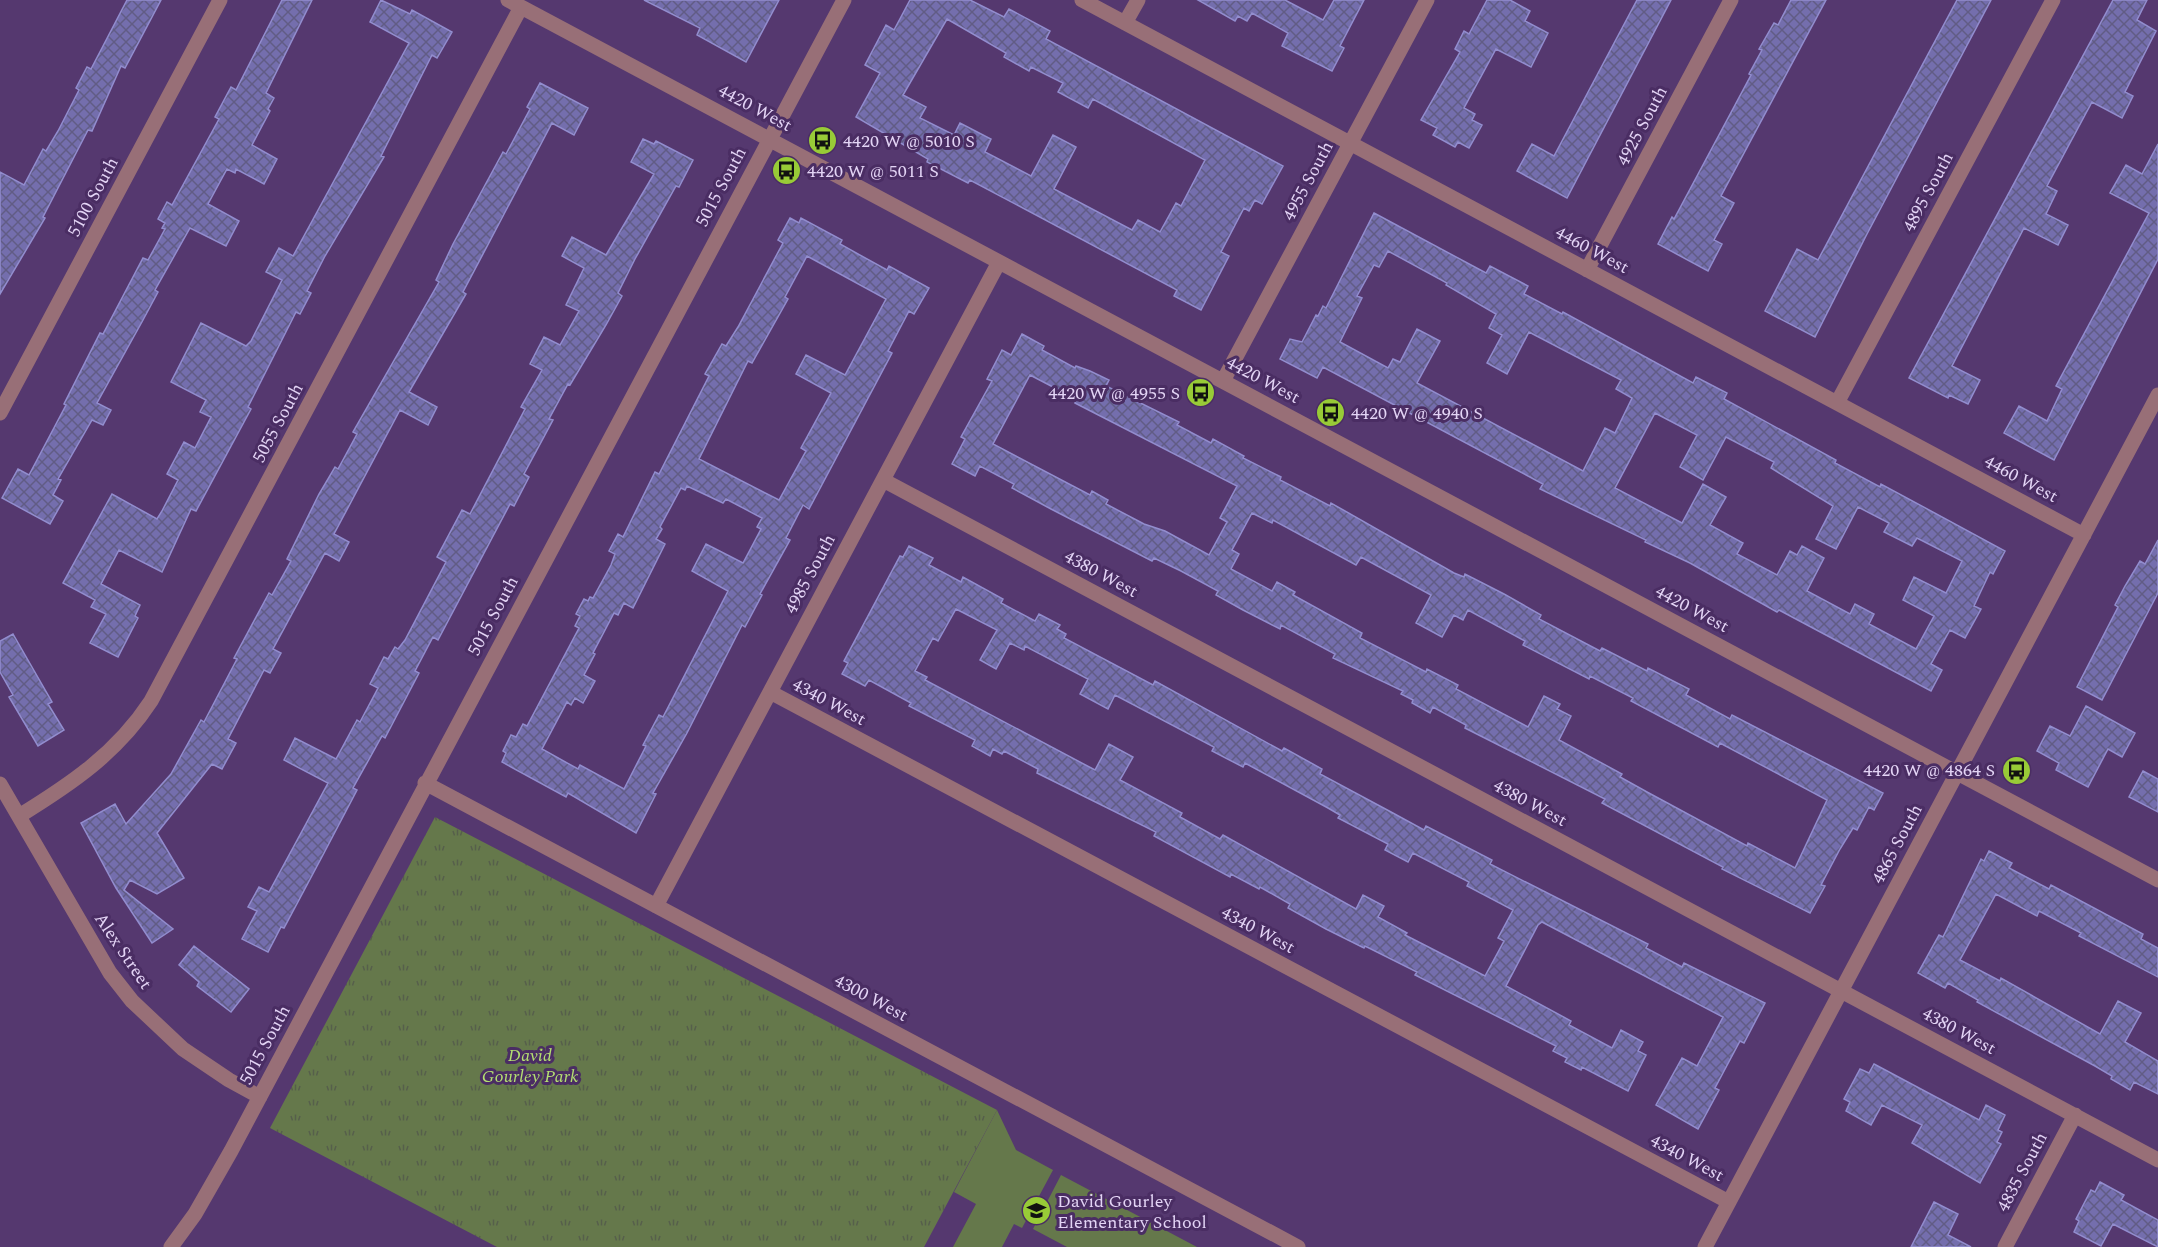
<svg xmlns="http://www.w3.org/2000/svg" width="2158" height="1247" font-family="Spectral,serif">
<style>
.green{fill:#65784b}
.park{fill:url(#park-tufts)}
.building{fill:url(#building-cross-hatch);stroke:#928dce;stroke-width:1.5;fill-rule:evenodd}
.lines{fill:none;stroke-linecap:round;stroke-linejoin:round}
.minor{stroke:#986f77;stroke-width:15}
.labels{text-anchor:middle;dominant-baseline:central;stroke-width:6;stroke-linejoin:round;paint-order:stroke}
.street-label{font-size:18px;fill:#e3d4f5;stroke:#4a2d63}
.poi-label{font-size:18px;fill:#e3d4f5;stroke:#4a2d63;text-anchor:start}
.park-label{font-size:18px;font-style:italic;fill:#b4df71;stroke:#4a2d63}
</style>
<defs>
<pattern id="park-tufts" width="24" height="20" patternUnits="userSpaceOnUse" patternTransform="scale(1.5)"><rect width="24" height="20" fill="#65784b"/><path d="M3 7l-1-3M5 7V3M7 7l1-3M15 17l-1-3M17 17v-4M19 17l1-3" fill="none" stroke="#565f4b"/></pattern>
<pattern id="building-cross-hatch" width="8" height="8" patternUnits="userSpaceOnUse" patternTransform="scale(1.5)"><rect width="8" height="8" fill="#746ead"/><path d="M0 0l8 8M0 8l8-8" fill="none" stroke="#615c85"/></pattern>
</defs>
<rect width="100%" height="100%" fill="#55386f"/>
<path class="green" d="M997 1110 1016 1150 1053 1170 1022 1228 1014 1224 1002 1247H953L976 1204 954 1192Z
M1061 1175 1197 1247H1067L1033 1229Z"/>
<path class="park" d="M435 817 997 1110 924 1247H497L270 1128Z"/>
<path class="building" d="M127 0H161L125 68 121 66 92 131 88 130 43 217 45 218 0 294V172L24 185 43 149 46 151 58 131 79 90 76 88 87 67 91 69Z
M282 0H312L266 93 274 98 268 109 270 111 252 145 277 159 264 184 236 169 235 173 227 169 208 204 239 221 226 246 190 228 155 290 158 292 143 320 97 403 111 410 103 425 92 420 58 479 61 480 53 495 63 501 50 524 2 498 18 469 29 475 66 405 64 404 100 333 103 334 143 258 148 260 165 229 162 228 165 223 158 219 167 202 172 205 219 119 215 117 231 87 236 90Z
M381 0 410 14 412 10 452 32 437 58 432 55 381 156 384 157 325 256 307 291 311 293 300 314 296 312 248 407 251 409 196 511 191 509 162 572 119 550 101 584 140 605 135 616 138 618 118 657 90 643 106 614 91 607 95 600 63 583 112 494 157 519 162 511 178 480 167 474 184 442 195 448 211 417 200 412 206 400 171 382 201 323 246 346 251 341 282 280 266 272 279 248 293 256 409 43 370 22Z
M644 0H779L746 62 697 35 700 28Z
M910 0H970L1004 17 1009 9 1050 31 1046 39 1283 166 1262 204 1255 200 1249 211 1244 208 1221 252 1229 256 1201 310 1174 296 1177 290 970 180 968 183 927 162 928 159 856 117 880 73 865 65 886 25 894 30ZM947 19 1006 53 1004 57 1029 71 1031 67 1063 83 1058 92 1088 108 1093 99 1205 160 1181 206 1176 203 1160 232 1138 220 1132 230 1054 189 1076 147 1053 135 1031 176 985 152 991 139 960 123 954 135 920 118 926 107 903 95Z
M1198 0H1285L1323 20 1334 0H1364L1340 46 1344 48 1332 71 1282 46 1288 33 1252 13 1247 21 1238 16 1235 21Z
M1487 0H1510L1530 11 1525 21 1548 33 1531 67 1496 49 1464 108 1475 114 1472 120 1482 125 1469 148 1458 142 1455 147 1433 135 1437 128 1421 120 1460 52 1455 49 1464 31 1469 34Z
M1637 0H1671L1567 198 1517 171 1532 144 1554 156Z
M1791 0H1826L1721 196 1734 203 1714 240 1722 244 1708 271 1658 244 1672 217 1674 219 1751 75 1749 74 1762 50 1759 49 1774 23 1778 25Z
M1957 0H1991L1867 234 1815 337 1765 311 1797 249 1818 260Z
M2113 0H2147L2137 20 2156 31 2125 92 2133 96 2122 118 2092 102 2047 186 2057 191 2046 214 2068 225 2058 245 2024 228 1952 366 1980 380 1968 404 1949 395 1948 398 1909 378Z
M540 83 588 108 574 135 552 123 463 292 466 294 409 392 437 407 428 425 400 410 334 534 349 542 339 561 325 553 273 649 281 653 270 673 264 670 228 739 236 743 222 769 212 764 157 833 184 878 157 894 130 880 124 890 173 929 152 943 116 888 81 823 115 804 126 824 171 774 201 720 204 722 237 659 234 658 269 593 272 595 291 561 287 559 319 494 335 467 338 469 357 434 353 432 439 282 436 280 453 244 503 152 506 154 530 109 527 107Z
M643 139 654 144 656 141 693 160 679 187 676 186 635 259 618 293 622 296 606 325 570 385 568 384 549 419 553 420 524 474 529 477 514 506 510 504 438 640 433 637 415 671 419 673 385 738 382 736 353 788 357 790 324 853 284 928 281 927 268 952 242 939 257 911 248 907 259 887 269 892 328 783 284 760 295 738 336 759 357 720 360 722 378 688 370 684 384 657 388 659 395 647 398 649 405 640 446 562 437 557 462 510 470 514 525 409 521 407 542 370 530 364 544 337 560 345 579 311 566 305 584 268 562 256 572 237 606 255 654 174 631 162Z
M2158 144V259L2054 460 2004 433 2019 406 2047 421 2062 389 2056 386 2149 213 2110 193 2126 165 2142 174Z
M1374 213 1486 273 1490 266 1528 286 1524 294 1562 314 1563 312 1693 383 1696 377 1727 393 1724 399 1836 460 1835 463 1880 487 1881 484 2005 551 1993 574 1990 572 1974 606 1981 609 1965 638 1950 630 1931 664 1942 670 1931 691 1779 610 1777 612 1690 563 1645 542 1646 540 1540 489 1543 484 1323 367 1317 378 1280 359 1290 339 1302 342 1316 315 1318 316 1323 306 1326 308ZM1388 251 1447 283 1446 285 1496 314 1489 328 1502 335 1487 363 1507 374 1529 332 1621 380 1616 389 1632 398 1615 433 1605 428 1583 471 1417 383 1440 341 1417 329 1400 362 1393 359 1388 368 1340 342 1362 298 1357 296 1374 265 1379 267ZM1655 413 1697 435 1680 467 1703 480 1726 437 1774 462 1771 468 1833 506 1816 539 1836 549 1858 507 1889 523 1884 532 1912 546 1917 538 1962 561 1946 593 1914 577 1903 600 1934 616 1916 649 1869 624 1874 614 1855 604 1850 614 1807 591 1824 558 1802 546 1797 555 1790 551 1777 575 1737 554 1743 543 1710 525 1726 497 1703 484 1682 523 1615 488Z
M790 218 799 223 801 218 842 240 840 244 887 270 889 266 929 288 914 314 909 311 888 351 892 353 809 509 803 505 786 538 790 540 760 594 762 595 745 627 742 625 687 733 653 793 656 794 636 833 568 793 566 797 502 762 506 753 503 751 511 735 516 737 523 724 527 726 579 628 575 626 580 616 576 614 584 599 588 601 590 597 593 598 611 565 615 554 609 551 618 534 623 537 655 472 659 474 709 376 705 374 722 344 726 346 738 327 783 243 778 240ZM807 256 886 299 845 375 806 355 796 374 831 393 801 448 806 451 779 500 699 459 748 361 752 363 788 299 785 297ZM687 486 723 503 726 499 762 518 757 527 761 529 743 563 706 544 692 571 728 591 663 717 659 715 643 745 646 746 624 789 580 765 578 769 542 749 567 702 571 705 575 698 583 703 595 681 584 675 595 654 593 653 614 613 618 615 624 603 633 608 665 544 656 539 662 529 660 527 681 488 685 490Z
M1022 334 1044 346 1042 350 1075 368 1076 366 1090 371 1109 380 1106 386 1179 422 1177 425 1211 443 1213 439 1244 456 1243 458 1281 477 1280 480 1330 506 1331 503 1454 573 1464 577 1465 574 1504 594 1541 615 1539 619 1600 651 1602 648 1647 671 1648 668 1689 689 1686 695 1730 719 1732 715 1883 793 1874 810 1869 807 1857 830 1853 828 1840 849 1821 885 1825 886 1810 913 1722 869 1723 867 1602 803 1605 799 1465 728 1466 725 1433 707 1430 713 1412 703 1413 700 1401 694 1403 691 1333 658 1335 654 1281 625 1280 629 1243 610 1216 595 1218 591 1181 571 1154 558 1152 561 1051 509 1012 488 1014 484 980 466 975 476 952 464 965 439 961 437 992 381 987 379 1002 350 1011 355ZM1030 375 1076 399 1075 403 1237 486 1220 518 1227 522 1209 555 1165 531 1144 524 1106 504 1108 500 1092 491 1090 495 993 444ZM1252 513 1272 523 1273 520 1356 565 1361 557 1431 595 1416 623 1442 637 1454 615 1463 620 1468 610 1525 641 1523 645 1589 679 1590 676 1633 698 1631 701 1718 747 1720 743 1827 800 1795 868 1748 843 1747 846 1647 792 1620 777 1622 774 1559 740 1571 716 1557 709 1560 704 1544 696 1528 727 1456 689 1458 685 1427 669 1426 672 1360 638 1362 633 1293 595 1295 592 1277 582 1272 591 1231 569 1239 554 1232 550Z
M2158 540V593L2102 700 2077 687 2118 607 2115 605 2125 586 2140 561 2145 564Z
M909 546 933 558 929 565 961 582 963 577 1003 599 1001 603 1035 621 1039 614 1060 625 1057 629 1066 634 1064 638 1153 685 1155 681 1282 751 1284 748 1322 769 1320 774 1391 812 1424 830 1426 826 1492 860 1490 864 1648 944 1646 948 1682 967 1684 963 1765 1003 1744 1043 1740 1041 1715 1088 1719 1090 1698 1129 1656 1105 1682 1058 1697 1066 1723 1017 1542 922 1538 925 1506 986 1571 1021 1569 1025 1612 1048 1621 1030 1643 1042 1638 1051 1646 1055 1628 1091 1582 1067 1581 1070 1565 1062 1567 1058 1553 1051 1556 1046 1415 975 1417 972 1365 946 1364 948 1326 929 1288 908 1290 904 1260 887 1259 889 1231 874 1230 877 1154 836 1156 832 1037 773 1038 769 1004 751 1002 754 993 749 990 756 972 746 975 740 909 706 911 703 869 680 865 686 842 674 848 663 844 661 900 556 903 557ZM956 609 997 630 980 660 996 669 1010 643 1024 650 1025 646 1088 679 1080 694 1108 709 1115 695 1214 747 1212 751 1243 767 1245 763 1328 808 1340 815 1338 818 1388 844 1385 850 1408 862 1413 853 1469 882 1467 886 1513 910 1498 938 1504 941 1485 976 1405 935 1407 933 1378 917 1384 906 1363 895 1356 909 1223 835 1220 839 1180 817 1182 813 1120 780 1133 757 1109 744 1095 770 925 680 927 677 915 671 933 638 938 641Z
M13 634 52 702 48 704 64 730 38 746 9 697 13 695 0 672V641Z
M2086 706 2135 733 2122 757 2108 749 2088 787 2056 770 2059 763 2037 751 2050 726 2070 736Z
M2143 771 2158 779V812L2129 797Z
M1989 851 2012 863 2009 868 2049 889 2051 885 2143 934 2141 939 2158 948V977L2079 936 2081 933 2039 911 2037 916 1996 894 1960 960 2000 981 2001 978 2100 1034 2118 1001 2141 1013 2125 1042 2158 1061V1094L2134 1082 2130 1090 2111 1079 2112 1076 2095 1066 1977 1002 1978 1000 1948 983 1945 988 1918 973 1939 935 1943 937 1981 859 1984 861Z
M194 946 249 989 231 1012 197 986 199 982 179 965Z
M1874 1064 1979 1120 1986 1105 2005 1115 1998 1130 2002 1132 1997 1142 2001 1144 1980 1183 1912 1143 1922 1125 1882 1105 1871 1125 1846 1111 1850 1102 1844 1099 1860 1069 1869 1073Z
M2100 1182 2124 1195 2121 1200 2158 1220V1247L2113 1224 2101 1246 2074 1232 2079 1221 2076 1219 2091 1190 2095 1192Z
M1934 1202 1958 1214 1948 1235 1971 1247H1911Z"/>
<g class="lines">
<path class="minor" d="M508 0 2158 880
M1082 0 2084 535
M1125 23 1138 0
M1587 270 1731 0
M1223 381 1427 0
M1837 403 2053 0
M0 413 220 0
M883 480 2158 1160
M770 692 1729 1202
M425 783 1298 1247
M0 784 110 973 132 1001 183 1049 229 1080 260 1097
M19 816C71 784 117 753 151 701L521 7
M656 906 999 262
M171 1247 195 1214 231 1151 844 0
M1705 1247 2158 395
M2005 1247 2075 1115"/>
</g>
<defs>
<symbol id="bus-disc" viewBox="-11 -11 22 22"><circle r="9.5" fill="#98cb37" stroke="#4a2d63"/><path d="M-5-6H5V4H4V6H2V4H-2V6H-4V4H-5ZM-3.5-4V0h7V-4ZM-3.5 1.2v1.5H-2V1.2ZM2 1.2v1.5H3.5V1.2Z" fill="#111"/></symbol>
<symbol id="school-disc" viewBox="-11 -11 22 22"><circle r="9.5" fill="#98cb37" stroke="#4a2d63"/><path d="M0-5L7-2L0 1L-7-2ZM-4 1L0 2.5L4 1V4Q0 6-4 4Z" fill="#111"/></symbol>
</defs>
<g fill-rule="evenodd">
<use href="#bus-disc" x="806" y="124" width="33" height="33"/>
<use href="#bus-disc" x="770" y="154" width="33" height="33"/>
<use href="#bus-disc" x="1184" y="376" width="33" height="33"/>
<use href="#bus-disc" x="1314" y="396" width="33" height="33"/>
<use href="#bus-disc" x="2000" y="754" width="33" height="33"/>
<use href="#school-disc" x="1020" y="1194" width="33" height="33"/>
</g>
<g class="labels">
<g class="street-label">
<text transform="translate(755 108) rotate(28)">4420 West</text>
<text transform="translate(1642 126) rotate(-62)">4925 South</text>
<text transform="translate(1308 181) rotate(-62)">4955 South</text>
<text transform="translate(721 187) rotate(-62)">5015 South</text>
<text transform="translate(1928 192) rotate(-62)">4895 South</text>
<text transform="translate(93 197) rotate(-62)">5100 South</text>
<text transform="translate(1592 250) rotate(28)">4460 West</text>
<text transform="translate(1263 380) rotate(28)">4420 West</text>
<text transform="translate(278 423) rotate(-62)">5055 South</text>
<text transform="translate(2021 479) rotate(28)">4460 West</text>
<text transform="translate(810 574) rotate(-62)">4985 South</text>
<text transform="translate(1101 574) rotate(28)">4380 West</text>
<text transform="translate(1692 609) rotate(28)">4420 West</text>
<text transform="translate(493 616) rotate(-62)">5015 South</text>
<text transform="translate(829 702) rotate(28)">4340 West</text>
<text transform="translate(1530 803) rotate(28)">4380 West</text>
<text transform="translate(1897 844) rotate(-62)">4865 South</text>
<text transform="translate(1258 930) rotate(28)">4340 West</text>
<text transform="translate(123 951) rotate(56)">Alex Street</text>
<text transform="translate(871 998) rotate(28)">4300 West</text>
<text transform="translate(1959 1031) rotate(28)">4380 West</text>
<text transform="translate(265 1045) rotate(-62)">5015 South</text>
<text transform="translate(1687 1158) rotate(28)">4340 West</text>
<text transform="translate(2022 1172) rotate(-62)">4835 South</text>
</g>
<g class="poi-label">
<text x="843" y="141">4420 W @ 5010 S</text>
<text x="807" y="171">4420 W @ 5011 S</text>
<text x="1180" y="393" text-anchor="end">4420 W @ 4955 S</text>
<text x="1351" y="413">4420 W @ 4940 S</text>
<text x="1995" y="770" text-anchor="end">4420 W @ 4864 S</text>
<text x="1057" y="1201">David Gourley<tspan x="1057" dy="21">Elementary School</tspan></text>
</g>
<g class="park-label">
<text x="530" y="1055">David<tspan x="530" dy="21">Gourley Park</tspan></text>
</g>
</g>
</svg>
